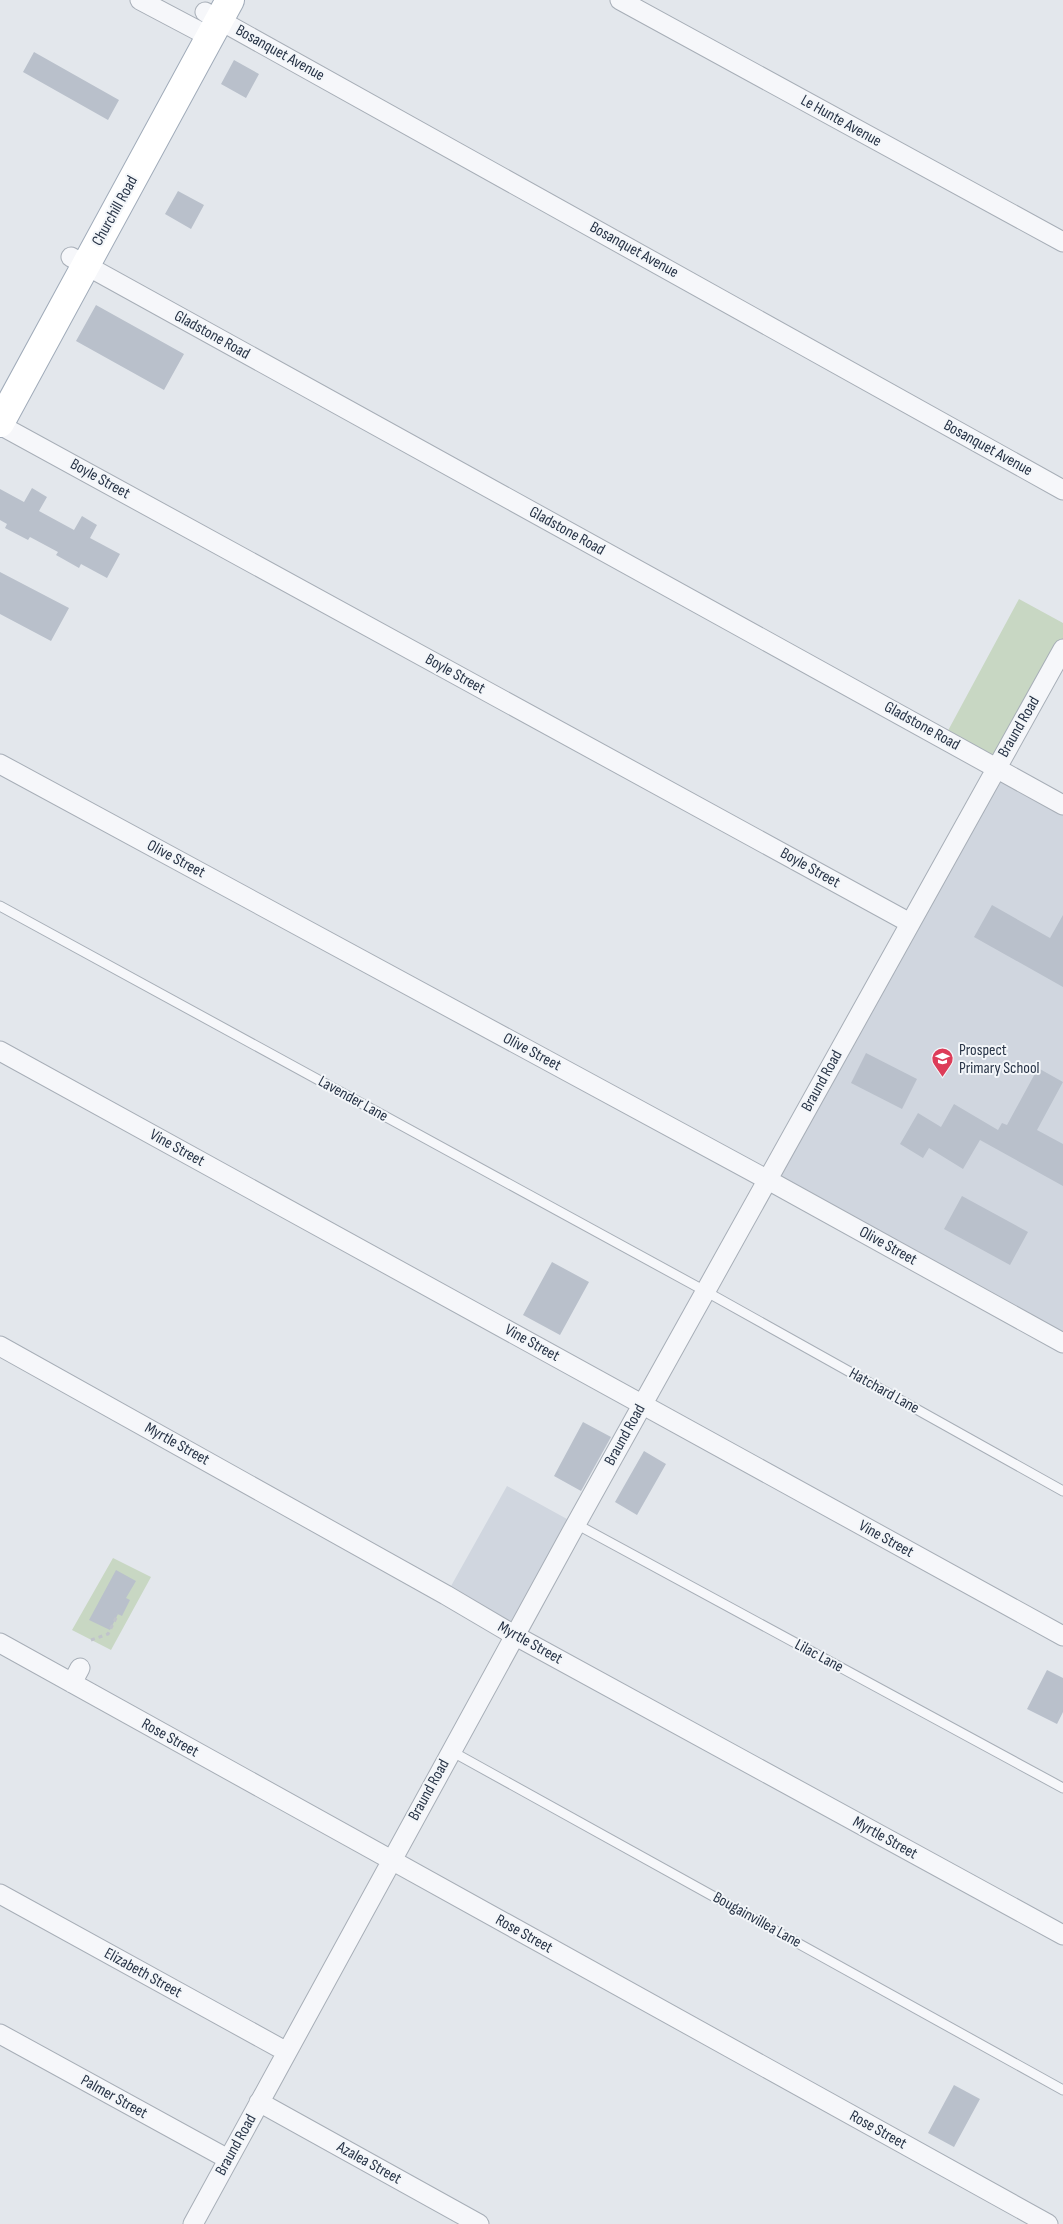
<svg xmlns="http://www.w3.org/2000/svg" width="1063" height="2224" font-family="'Sofia Sans Condensed',sans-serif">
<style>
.built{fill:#d0d6df}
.green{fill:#c8d7c3}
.building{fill:#b9c0cb}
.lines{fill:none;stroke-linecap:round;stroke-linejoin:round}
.service-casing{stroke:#a7aeb7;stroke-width:11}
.minor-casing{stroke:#a7aeb7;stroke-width:21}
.primary-casing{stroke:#a0abb9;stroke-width:30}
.path{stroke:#c0c4cb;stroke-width:3;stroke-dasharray:4 4;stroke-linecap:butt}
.service{stroke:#f6f7fa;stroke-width:9}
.minor{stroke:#f6f7fa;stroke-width:19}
.primary{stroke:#fff;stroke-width:28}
.labels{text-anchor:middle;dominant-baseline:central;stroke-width:4;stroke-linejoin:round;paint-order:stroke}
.street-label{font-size:16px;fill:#283447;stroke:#f3f6f9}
.poi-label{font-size:16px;fill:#283447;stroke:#f3f6f9;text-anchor:start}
</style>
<rect width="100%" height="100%" fill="#e3e7ec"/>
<path class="built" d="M996 768 1063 805V1343L768 1180Z
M507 1486 576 1524 514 1635 446 1595Z"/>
<path class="green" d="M1019 599 1063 623V649L996 768 944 738Z
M113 1558 151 1577 111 1650 72 1630Z"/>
<path class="building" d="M34 52 119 100 108 120 23 72Z
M234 60 259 74 246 98 221 84Z
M178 191 204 205 191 229 165 214Z
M96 305 184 354 164 390 76 341Z
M32 488 47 497 39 511 74 530 82 516 97 525 90 538 120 554 107 578 81 564 79 568 56 555 58 552 30 537 28 540 5 528 7 524 0 520V489L24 502Z
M0 572 69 608 51 641 0 614Z
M992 905 1050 938 1063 915V987L974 937Z
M866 1053 917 1079 902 1109 851 1083Z
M1038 1068 1063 1082 1037 1130 1063 1144V1186L980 1140 963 1169 929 1148 923 1158 900 1144 918 1113 941 1127 954 1104 998 1130 1002 1123 1007 1125Z
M962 1196 1028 1232 1010 1265 944 1229Z
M552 1262 589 1282 560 1335 523 1315Z
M583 1422 611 1437 581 1491 554 1476Z
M644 1451 666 1464 637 1515 615 1502Z
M116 1570 136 1581 126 1598 130 1600 122 1616 118 1614 110 1630 89 1620Z
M1047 1670 1063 1678V1712L1057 1724 1027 1709Z
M954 2085 980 2099 954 2147 928 2133Z"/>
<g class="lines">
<defs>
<path id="service" d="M0 906 705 1291 1063 1491
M576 1524 1063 1788
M451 1751 1063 2090"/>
<path id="minor" d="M140 0 210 37
M620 0 1063 242
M205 12 1063 490
M71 257 1063 805
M0 425 910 923
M0 764 768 1180 1063 1343
M0 1051 1063 1636
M0 1346 446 1595 514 1635 1063 1935
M0 1643 1048 2224
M72 1683 80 1668
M0 1894 287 2052
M0 2034 228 2159
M259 2102 479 2224
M193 2224 576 1524 1063 649"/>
<path id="primary" d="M0 423 230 0"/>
</defs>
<use href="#service" class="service-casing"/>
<use href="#minor" class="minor-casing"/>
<use href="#primary" class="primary-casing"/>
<path class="path" d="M91 1640 108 1634 118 1614"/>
<use href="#service" class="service"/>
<use href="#minor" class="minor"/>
<use href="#primary" class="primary"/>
</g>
<defs>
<symbol id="school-pin" viewBox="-11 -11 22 30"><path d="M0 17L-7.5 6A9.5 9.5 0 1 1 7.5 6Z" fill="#dd3c58" stroke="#f3f6f9"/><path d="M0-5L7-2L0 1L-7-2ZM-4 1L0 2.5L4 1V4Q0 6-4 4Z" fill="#fff"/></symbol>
</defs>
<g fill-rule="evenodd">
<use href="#school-pin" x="930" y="1046" width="25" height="34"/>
</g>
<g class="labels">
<g class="street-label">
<text transform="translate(280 53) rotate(29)">Bosanquet Avenue</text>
<text transform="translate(841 121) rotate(29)">Le Hunte Avenue</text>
<text transform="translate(115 211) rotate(-61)">Churchill Road</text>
<text transform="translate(634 250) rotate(29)">Bosanquet Avenue</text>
<text transform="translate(212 335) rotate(29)">Gladstone Road</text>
<text transform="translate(988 448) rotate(29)">Bosanquet Avenue</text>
<text transform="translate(100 479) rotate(29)">Boyle Street</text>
<text transform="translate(567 531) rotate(29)">Gladstone Road</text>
<text transform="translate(455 674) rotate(29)">Boyle Street</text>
<text transform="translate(922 726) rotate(29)">Gladstone Road</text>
<text transform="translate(1019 727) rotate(-60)">Braund Road</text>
<text transform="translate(176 859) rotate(28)">Olive Street</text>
<text transform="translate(810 868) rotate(29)">Boyle Street</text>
<text transform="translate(532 1052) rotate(28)">Olive Street</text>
<text transform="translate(822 1081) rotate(-61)">Braund Road</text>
<text transform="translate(353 1099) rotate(29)">Lavender Lane</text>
<text transform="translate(177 1148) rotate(29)">Vine Street</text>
<text transform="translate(888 1246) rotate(29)">Olive Street</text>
<text transform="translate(532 1343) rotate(29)">Vine Street</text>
<text transform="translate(884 1391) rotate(29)">Hatchard Lane</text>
<text transform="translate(625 1435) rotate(-61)">Braund Road</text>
<text transform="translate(177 1444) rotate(29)">Myrtle Street</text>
<text transform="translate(886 1539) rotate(29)">Vine Street</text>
<text transform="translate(530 1643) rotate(29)">Myrtle Street</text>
<text transform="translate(819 1656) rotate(28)">Lilac Lane</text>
<text transform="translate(170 1738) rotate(29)">Rose Street</text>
<text transform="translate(429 1790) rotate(-61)">Braund Road</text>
<text transform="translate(885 1838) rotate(29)">Myrtle Street</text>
<text transform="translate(757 1920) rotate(29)">Bougainvillea Lane</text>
<text transform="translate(524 1934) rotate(29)">Rose Street</text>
<text transform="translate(143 1973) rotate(29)">Elizabeth Street</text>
<text transform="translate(114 2097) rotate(29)">Palmer Street</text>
<text transform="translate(878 2130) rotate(29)">Rose Street</text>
<text transform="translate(236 2145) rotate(-61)">Braund Road</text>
<text transform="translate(369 2163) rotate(29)">Azalea Street</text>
</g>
<g class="poi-label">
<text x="959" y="1050">Prospect<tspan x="959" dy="18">Primary School</tspan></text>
</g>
</g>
</svg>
